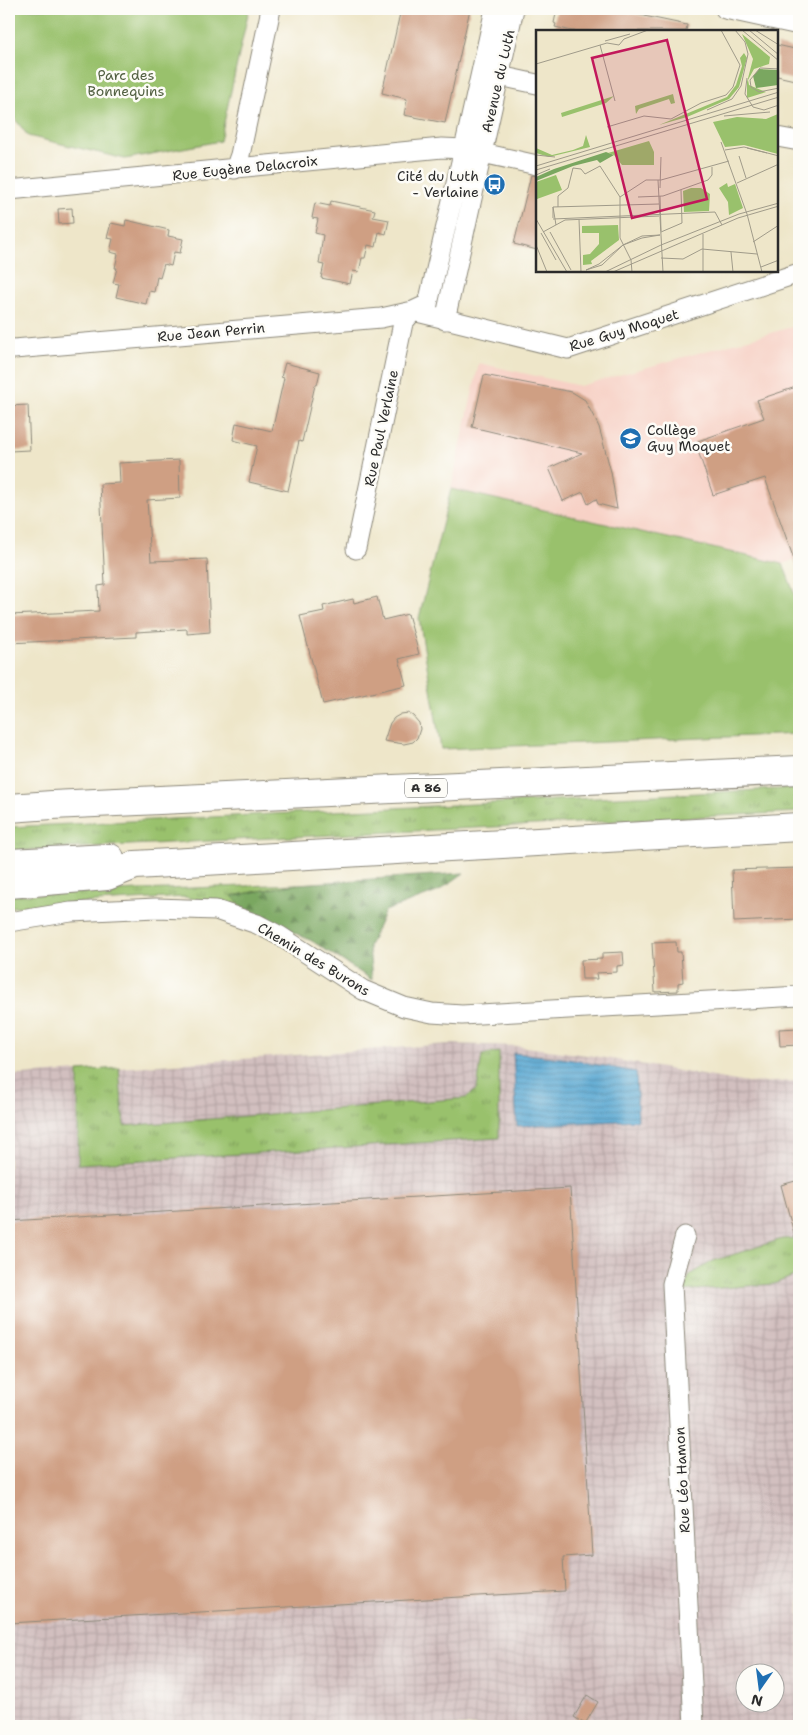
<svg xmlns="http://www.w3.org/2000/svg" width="808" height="1735" font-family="'Shantell Sans',sans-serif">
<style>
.built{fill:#f7d1c6}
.industrial{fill:url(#industrial-grid);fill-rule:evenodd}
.grass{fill:url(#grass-tufts);stroke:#62764c}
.forest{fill:url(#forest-firs);stroke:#526946}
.park{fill:#99c16c;stroke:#62764c}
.water{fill:url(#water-rules);stroke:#42697e}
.building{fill:#cf9f83}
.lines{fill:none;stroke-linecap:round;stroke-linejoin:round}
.minor-casing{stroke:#8c887a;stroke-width:21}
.highway-casing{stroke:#8c887a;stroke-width:30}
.minor{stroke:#fff;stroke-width:19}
.highway{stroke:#fff;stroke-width:28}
.labels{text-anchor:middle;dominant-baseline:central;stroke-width:5;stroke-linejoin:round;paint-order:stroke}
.shield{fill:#fdfcf7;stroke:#6a6a68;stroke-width:1}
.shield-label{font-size:12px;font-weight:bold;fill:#2b2b2b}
.park-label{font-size:14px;fill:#526042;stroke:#fdfcf7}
.street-label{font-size:14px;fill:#2b2b2b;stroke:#fdfcf7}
.poi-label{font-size:14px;fill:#2b2b2b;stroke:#fdfcf7;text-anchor:end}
.inset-road{fill:none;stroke:#a09b8a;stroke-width:1}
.view{fill:#c2185b;fill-opacity:0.15;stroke:#c2185b;stroke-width:2.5}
.inset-edge{fill:none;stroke:#2b2b2b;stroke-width:2.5}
</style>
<defs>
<pattern id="industrial-grid" width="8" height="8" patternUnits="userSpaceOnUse" patternTransform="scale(1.25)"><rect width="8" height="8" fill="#d2bfbf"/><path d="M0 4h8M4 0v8" fill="none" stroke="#b4a4a4"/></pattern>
<pattern id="grass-tufts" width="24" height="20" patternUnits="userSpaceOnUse" patternTransform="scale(1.25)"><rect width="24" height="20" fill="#99c16c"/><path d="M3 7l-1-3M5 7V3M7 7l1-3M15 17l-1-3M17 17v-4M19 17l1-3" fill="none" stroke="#7d9d59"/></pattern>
<pattern id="forest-firs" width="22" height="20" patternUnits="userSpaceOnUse" patternTransform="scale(1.25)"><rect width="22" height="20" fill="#7aa760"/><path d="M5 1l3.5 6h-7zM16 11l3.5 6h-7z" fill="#64884f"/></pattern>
<pattern id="water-rules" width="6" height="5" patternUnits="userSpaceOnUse" patternTransform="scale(1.25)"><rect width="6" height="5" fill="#58a7d2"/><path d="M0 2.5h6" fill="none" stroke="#4988ab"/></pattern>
</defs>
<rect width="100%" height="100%" fill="#fdfcf7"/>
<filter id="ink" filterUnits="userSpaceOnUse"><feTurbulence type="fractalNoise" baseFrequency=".02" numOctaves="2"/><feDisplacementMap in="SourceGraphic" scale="10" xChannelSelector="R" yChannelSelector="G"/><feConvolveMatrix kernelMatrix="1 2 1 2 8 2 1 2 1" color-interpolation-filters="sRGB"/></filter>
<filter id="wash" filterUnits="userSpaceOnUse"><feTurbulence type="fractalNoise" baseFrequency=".0096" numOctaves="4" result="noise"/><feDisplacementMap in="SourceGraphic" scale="20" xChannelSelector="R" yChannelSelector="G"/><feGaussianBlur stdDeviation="1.12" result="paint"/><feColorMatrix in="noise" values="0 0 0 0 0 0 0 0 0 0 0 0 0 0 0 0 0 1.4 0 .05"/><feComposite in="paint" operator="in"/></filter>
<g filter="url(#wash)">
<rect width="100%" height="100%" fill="#eee6c9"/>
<path class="built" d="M799 325V558L783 564 451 489 479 363 580 386Z"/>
<path class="industrial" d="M449 1044 518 1046 594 1056 747 1083 799 1081V1726H9V1076ZM746 1672H776V1702H746Z"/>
<path class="grass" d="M799 788V812L9 851V827Z
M297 884 232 896 246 910 185 897 9 907V895Z
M499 1052V1138L78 1164V1071L119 1068 124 1126 466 1098 477 1089 482 1055Z
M799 1238V1274L774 1284 682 1291 690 1275 713 1261 782 1239Z"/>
<path class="forest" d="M464 873 437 892 385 911 369 946 372 980 312 941 246 910 232 896 297 884Z"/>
<path class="park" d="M9 9H249L220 141 125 159 28 136 9 111Z
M451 489 783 564 799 606V734L441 749 419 618Z"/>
<path class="water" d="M513 1053 562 1058 636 1072 638 1120 517 1126Z"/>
<g id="blocks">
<path class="building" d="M401 9H470L445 123 404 115 407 99 382 93Z
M557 9H611L687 25 686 31H572L555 27 556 24 554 23Z
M777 45 799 50V81L777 76Z
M531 175 537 176V250L514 244Z
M331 201 375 210 373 217 389 220 386 234 379 232 376 247 368 245 365 258H362L359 272 353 271 350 284 321 278 324 265 319 264 323 235 315 233 318 219 312 218 315 203 330 206Z
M72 208 73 223 59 224 58 209Z
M126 220 169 230 168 236 183 239 180 253 174 252 171 266 164 264 160 278 157 277 154 292 149 291 146 304 116 297 119 284 113 283 117 268H115L118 254 110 252 113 239 107 238 111 223 125 226Z
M285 363 320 372 317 385H315L302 442 299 441 288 491 249 482 257 446 233 440 236 423 272 431 284 378 281 377Z
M484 375 572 392 585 400 599 427 611 472 617 509 598 504 596 499 588 504 583 492 563 501 549 468 582 453 472 427Z
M799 386V447L795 448 799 460V567L797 568 765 478 713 495 695 442 764 418 757 400Z
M28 405 30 450 9 451V406Z
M179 460 180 498 147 500 151 561 207 559 210 632 187 634V629L136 632V637L9 643V615L99 611 98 586 105 585 100 484 120 483 119 463Z
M377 597 383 620 408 614 419 654 399 659 406 685 323 704 300 616 324 611 323 606 353 599 354 603Z
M408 713 413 716 419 723 420 729 417 738 413 742 404 744 384 741 390 723 394 718 401 714Z
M799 868V919L734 922 732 870Z
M676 942 677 952H681L683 982 678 983V991L655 992 652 943Z
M623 952 624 965 617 966V972L596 973 597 979H582L581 960 602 959V953Z
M799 1028V1045L780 1046 779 1029Z
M799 1180V1236L795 1237 781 1185Z
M570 1188 592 1555 563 1557 565 1591 9 1623V1221Z
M587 1695 598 1702 585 1724 574 1717Z"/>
</g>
</g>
<g filter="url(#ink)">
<use href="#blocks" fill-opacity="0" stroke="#8c887a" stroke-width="1"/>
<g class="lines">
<defs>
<path id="minor" d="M725 9 799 25
M500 76 537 84
M777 137 799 141
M235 169 240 155 271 9
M9 190 442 148 464 149 537 165
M445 320 514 9
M9 348 14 349 381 318 413 311 568 349 799 273
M356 549 403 323 413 311 428 304 464 149 495 9
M9 922 71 912 156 908 216 910 257 924 280 936 363 990 404 1007 432 1013 462 1015 799 996
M685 1236 672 1284 694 1726"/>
<path id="highway" d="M9 808 52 805 799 770
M9 863 110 858
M9 884 107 876 135 865 799 827"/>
</defs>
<use href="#minor" class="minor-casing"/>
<use href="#highway" class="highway-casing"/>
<use href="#minor" class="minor"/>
<use href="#highway" class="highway"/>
</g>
</g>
<defs>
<symbol id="bus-disc" viewBox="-11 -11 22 22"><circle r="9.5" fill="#1f6fb2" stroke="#fdfcf7"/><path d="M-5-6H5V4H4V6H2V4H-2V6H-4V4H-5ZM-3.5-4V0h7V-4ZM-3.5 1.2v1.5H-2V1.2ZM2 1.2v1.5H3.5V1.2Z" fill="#fff"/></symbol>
<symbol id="school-disc" viewBox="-11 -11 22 22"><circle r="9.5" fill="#1f6fb2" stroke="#fdfcf7"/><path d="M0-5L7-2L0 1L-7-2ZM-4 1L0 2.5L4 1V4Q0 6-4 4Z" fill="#fff"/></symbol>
</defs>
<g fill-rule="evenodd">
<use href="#bus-disc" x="482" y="172" width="25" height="25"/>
<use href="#school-disc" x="618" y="426" width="25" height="25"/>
</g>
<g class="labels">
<rect class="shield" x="405" y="778.5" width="42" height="19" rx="4"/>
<g class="shield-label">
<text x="426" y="788">A 86</text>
</g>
<g class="park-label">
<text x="126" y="75">Parc des<tspan x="126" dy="16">Bonnequins</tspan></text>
</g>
<g class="street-label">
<text transform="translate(498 81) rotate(-77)">Avenue du Luth</text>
<text transform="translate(245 168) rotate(-6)">Rue Eugène Delacroix</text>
<text transform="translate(624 330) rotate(-17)">Rue Guy Moquet</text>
<text transform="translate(211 332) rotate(-5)">Rue Jean Perrin</text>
<text transform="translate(381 428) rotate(-78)">Rue Paul Verlaine</text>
<text transform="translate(314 959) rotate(31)">Chemin des Burons</text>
<text transform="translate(682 1480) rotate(-93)">Rue Léo Hamon</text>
</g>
<g class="poi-label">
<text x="479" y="176">Cité du Luth<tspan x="479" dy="16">- Verlaine</tspan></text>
<text x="647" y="430" text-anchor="start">Collège<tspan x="647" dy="16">Guy Moquet</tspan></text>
</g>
</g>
<g transform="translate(536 30)">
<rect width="242" height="242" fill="#eee6c9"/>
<path d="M206 4 234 27 233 34 218 39 212 50 213 55 230 62 211 68V52L217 29ZM208 23 211 28 203 57 193 69 151 87 123 95 191 67 200 55 206 36 204 28ZM137 64 139 73 135 74 133 69 103 79 100 84 99 76ZM78 66 70 73 26 87 25 83ZM50 105 54 117 13 127 0 123V118L16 125 37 120 47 116Z" fill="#99c16c"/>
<path d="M223 39 242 40V55L220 58 217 46ZM70 122 78 125 64 133 61 130 37 136 0 151V147L18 139Z" fill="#7aa760"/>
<path d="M242 84V124L208 115 189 117 177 92 201 87 230 89Z" fill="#99c16c"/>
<path d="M113 111 118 122V135H86L78 125 72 123ZM20 145 26 160 1 169 0 152ZM191 153 192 157 199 154 207 178 193 185 192 172 183 158ZM155 158H165L174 164 173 181 148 182 147 161ZM82 195 83 210 55 231 56 234 47 235V225L54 224 63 214V203H46V196Z" fill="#99c16c"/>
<path class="inset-road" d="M206 0 243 31M213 0 243 25M219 0 243 15M69 11 94 4M64 15 79 71M0 34 71 13 83 15 88 9 112 0M243 39 224 38 214 50 215 57 223 62 243 58M211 48 209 64 217 77 228 80 243 75M171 80 196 69 205 56 212 24 209 12 199 0M188 86 234 82M71 97 108 86 135 89 165 73 190 65 197 57 204 35 185 0M185 112 211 184M211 118 231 123M189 120 208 117 243 126M0 125 19 127M203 126 210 148M0 136 243 62M0 140 243 67M0 145 14 139M122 150 127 242M201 153 243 134M124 158 125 127M124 166 125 201M84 167 110 150H125L193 131M102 167 127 166 172 150 176 145V137M17 177 123 174M22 177V166L32 158 37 138 45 139 49 144 64 136 84 167V208L95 230 96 242M211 184 226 242M17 188V177L20 195M0 189 31 242M17 189 179 182 186 195M43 189 45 242M7 202 29 190 123 186M14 202 35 240M125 202 146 193 145 160M5 203 20 230M124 205 106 208 87 215 106 206ZM217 212 243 195M0 215 11 242M87 215 66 235 50 240 63 234ZM195 222 197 242M125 228 147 229 166 219 221 224M225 237 243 230M69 242 125 215 203 184 243 173M77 242 202 188 243 176M167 242V204"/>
<path class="view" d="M131 10 171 169 96 188 56 28Z"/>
<rect width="242" height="242" class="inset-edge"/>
</g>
<rect width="808" height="1735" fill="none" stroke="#fdfcf7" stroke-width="30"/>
<g transform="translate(760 1688) rotate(194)"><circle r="24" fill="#fdfcf7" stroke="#a9a8a5"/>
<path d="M0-4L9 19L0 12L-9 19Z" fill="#1f6fb2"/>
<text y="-8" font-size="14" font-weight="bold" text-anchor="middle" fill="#2b2b2b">N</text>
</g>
</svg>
